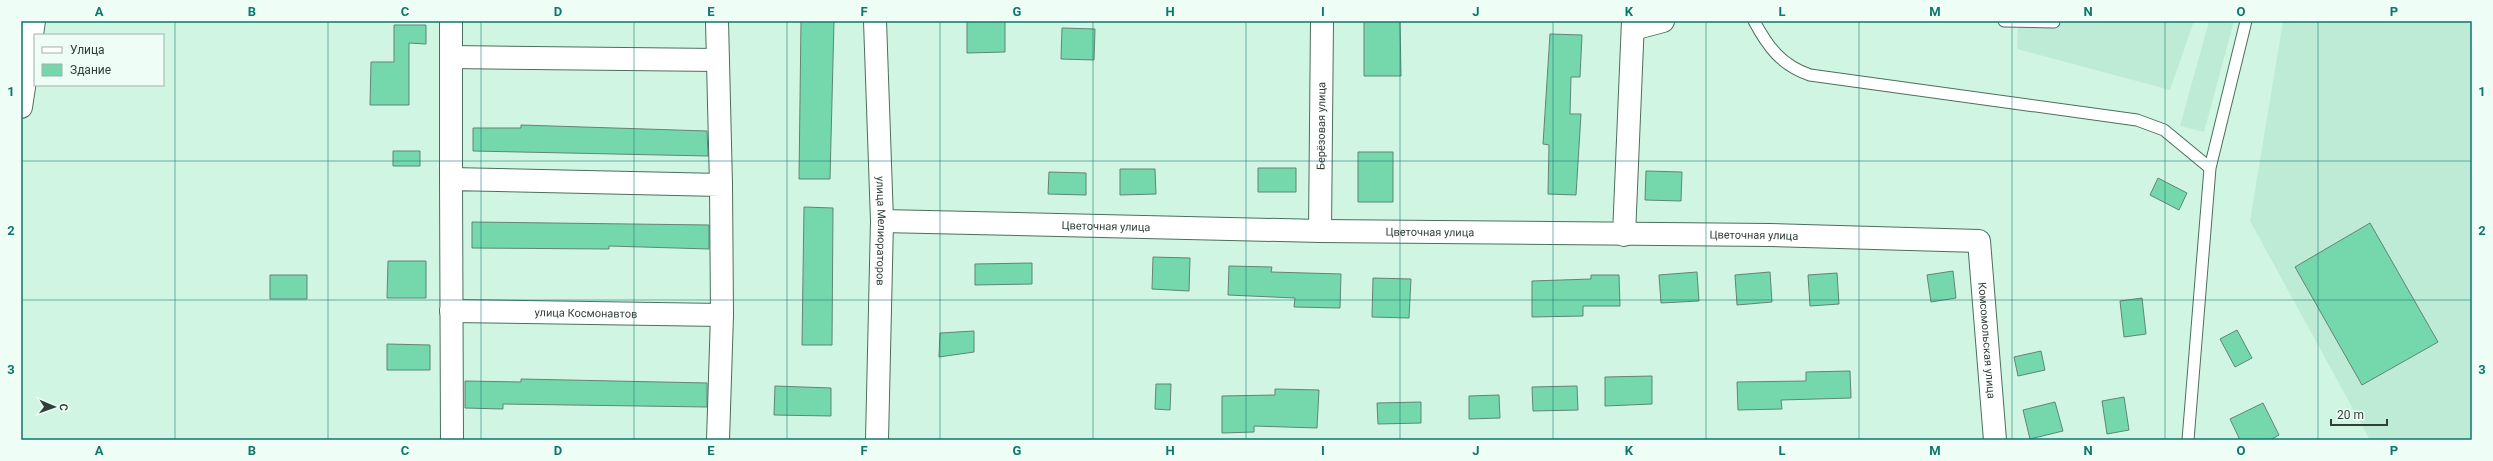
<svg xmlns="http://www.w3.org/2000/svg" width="2493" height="461" font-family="Roboto,sans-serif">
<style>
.built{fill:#beebd6}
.building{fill:#75d8ad;stroke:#618574}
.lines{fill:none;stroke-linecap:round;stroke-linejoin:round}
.lane-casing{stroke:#4c6e5e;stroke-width:13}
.street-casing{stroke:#4c6e5e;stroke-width:24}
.lane{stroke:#fff;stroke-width:11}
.street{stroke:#fff;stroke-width:22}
.grid{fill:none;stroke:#0f766e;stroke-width:1;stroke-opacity:0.55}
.labels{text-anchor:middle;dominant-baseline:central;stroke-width:3;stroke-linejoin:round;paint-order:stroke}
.street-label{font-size:11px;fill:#303f38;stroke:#eefdf5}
.neatline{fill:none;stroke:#0f766e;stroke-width:1.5}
.grid-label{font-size:13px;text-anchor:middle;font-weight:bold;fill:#0f766e}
</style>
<rect width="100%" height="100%" fill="#d0f6e3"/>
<path class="built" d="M2018 21H2194L2170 90 2017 49Z
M2209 21H2234L2204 132 2180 126Z
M2283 21H2472V440H2370L2250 221Z"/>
<path class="building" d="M801 21H834L830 179H799Z
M967 21H1005V52L967 53Z
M1364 21H1400L1401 76H1364Z
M394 25H426V44L409 43V105H370L371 62H394Z
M1062 28 1095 29 1094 60 1061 59Z
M1550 34 1582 35 1580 77H1571L1570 114H1581L1576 195 1548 194 1549 145 1543 144Z
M521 125 707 131 708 156 473 151V128H521Z
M393 151H420V166H393Z
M1358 152H1393V202H1358Z
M1258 168H1296V192H1258Z
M1120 169H1155L1156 194 1120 195Z
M1646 171 1682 172 1681 201 1645 200Z
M1049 172 1086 173V195L1048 194Z
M2158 178 2187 193 2179 210 2150 195Z
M804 207 833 208 832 345H802Z
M472 222 709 225V249L609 246V249L472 248Z
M2370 223 2438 342 2362 385 2295 267Z
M1153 257 1190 258 1189 291 1152 289Z
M388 261H426V298H387Z
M1032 263V284L975 285V264Z
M1229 266 1272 267 1271 272 1341 274 1340 308 1294 307 1295 298 1228 295Z
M1953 271 1956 298 1931 302 1927 275Z
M1697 272 1699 301 1661 303 1659 275Z
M1770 272 1772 302 1737 305 1735 275Z
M1837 273 1839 304 1810 306 1808 275Z
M270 275H307V299H270Z
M1591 275H1619L1620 306H1583V316L1532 317V281L1591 279Z
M1373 278 1411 279 1409 318 1372 317Z
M2142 298 2146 334 2124 337 2120 301Z
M2237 330 2252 358 2235 367 2220 339Z
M974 331V352L939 357 940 333Z
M387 344 430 345V370H387Z
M2041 351 2045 370 2018 376 2014 357Z
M1850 371 1851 398 1781 400 1782 409 1738 410 1737 382 1806 381V372Z
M1652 376V404L1605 406V377Z
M521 379 707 383V407L503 404V409L465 408V381L521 382Z
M1156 384H1171L1170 410 1155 409Z
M775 386 831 388V416L774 415Z
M1577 386 1578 410 1533 411 1532 387Z
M1275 389 1319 390 1317 428 1254 426V432L1222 433V396L1275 395Z
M1499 395 1500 418 1469 419V396Z
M2124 397 2129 430 2107 434 2102 401Z
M1421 402V423L1378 424 1377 403Z
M2055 402 2063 431 2030 439 2023 410Z
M2263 403 2279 435 2270 440H2240L2230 419Z"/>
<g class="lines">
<defs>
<path id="lane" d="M1754 21C1768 47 1781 65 1810 75L2137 120 2164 130 2210 168
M2004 21 2054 22
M2188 440 2210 168 2246 21"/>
<g id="street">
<path d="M717 21 721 185"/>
<path id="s1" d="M875 21 882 221 877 440"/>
<path d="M1633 29 1663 21"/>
<path d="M451 57 718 60"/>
<path d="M21 107 34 21"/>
<path d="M451 179V21"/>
<path id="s2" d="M882 221 1320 231 1770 235 1979 241 1995 440"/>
<path id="s3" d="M1320 231 1322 21"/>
<path d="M1624 235 1633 21"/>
<path id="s4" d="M451 311 722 315"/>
<path d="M452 440 451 179 721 185 722 315 718 440"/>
</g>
</defs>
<use href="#lane" class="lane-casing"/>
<use href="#street" class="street-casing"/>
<use href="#lane" class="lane"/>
<use href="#street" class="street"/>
</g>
<path class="grid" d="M175 21V440M328 21V440M481 21V440M634 21V440M787 21V440M940 21V440M1093 21V440M1246 21V440M1400 21V440M1553 21V440M1706 21V440M1859 21V440M2012 21V440M2165 21V440M2318 21V440M21 161H2472M21 300H2472"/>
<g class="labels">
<g class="street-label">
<text stroke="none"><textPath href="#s3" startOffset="105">Берёзовая улица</textPath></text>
<text stroke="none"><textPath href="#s2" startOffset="224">Цветочная улица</textPath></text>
<text stroke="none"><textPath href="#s1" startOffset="210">улица Мелиораторов</textPath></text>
<text stroke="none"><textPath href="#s2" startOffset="548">Цветочная улица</textPath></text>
<text stroke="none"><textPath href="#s2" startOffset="872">Цветочная улица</textPath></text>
<text stroke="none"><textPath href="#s4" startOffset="135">улица Космонавтов</textPath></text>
<text stroke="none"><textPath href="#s2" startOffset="1197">Комсомольская улица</textPath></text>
</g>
</g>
<rect width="2493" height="461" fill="none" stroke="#eefdf5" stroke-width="44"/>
<rect x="34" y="34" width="130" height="52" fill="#eefdf5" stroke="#a2b1a9"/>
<rect x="42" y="47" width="20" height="6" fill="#ffffff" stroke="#a2b1a9"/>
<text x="70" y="54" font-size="12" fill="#303f38">Улица</text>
<rect x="42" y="64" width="20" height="12" fill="#75d8ad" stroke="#a2b1a9"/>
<text x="70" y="74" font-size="12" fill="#303f38">Здание</text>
<g transform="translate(54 407) rotate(92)" stroke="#eefdf5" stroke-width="3" paint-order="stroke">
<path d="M0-3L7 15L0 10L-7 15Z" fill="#303f38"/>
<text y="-6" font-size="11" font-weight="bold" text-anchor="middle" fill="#303f38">С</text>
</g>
<path d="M2331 419v6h56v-6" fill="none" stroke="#303f38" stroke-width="2"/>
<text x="2337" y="419" font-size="12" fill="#303f38" stroke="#eefdf5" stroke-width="3" paint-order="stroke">20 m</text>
<rect x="22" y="22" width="2449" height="417" class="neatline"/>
<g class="grid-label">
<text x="99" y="16">A</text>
<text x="252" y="16">B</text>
<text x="405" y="16">C</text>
<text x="558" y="16">D</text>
<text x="711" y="16">E</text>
<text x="864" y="16">F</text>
<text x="1017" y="16">G</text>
<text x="1170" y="16">H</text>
<text x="1323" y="16">I</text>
<text x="1476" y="16">J</text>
<text x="1629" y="16">K</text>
<text x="1782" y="16">L</text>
<text x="1935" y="16">M</text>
<text x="2088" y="16">N</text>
<text x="2241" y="16">O</text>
<text x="2394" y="16">P</text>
<text x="11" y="96">1</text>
<text x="2482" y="96">1</text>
<text x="11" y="235">2</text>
<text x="2482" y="235">2</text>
<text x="11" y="374">3</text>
<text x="2482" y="374">3</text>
<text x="99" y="455">A</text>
<text x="252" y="455">B</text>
<text x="405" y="455">C</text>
<text x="558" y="455">D</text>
<text x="711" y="455">E</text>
<text x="864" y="455">F</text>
<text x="1017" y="455">G</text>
<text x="1170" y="455">H</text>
<text x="1323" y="455">I</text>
<text x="1476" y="455">J</text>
<text x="1629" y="455">K</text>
<text x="1782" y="455">L</text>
<text x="1935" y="455">M</text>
<text x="2088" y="455">N</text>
<text x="2241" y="455">O</text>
<text x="2394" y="455">P</text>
</g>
</svg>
